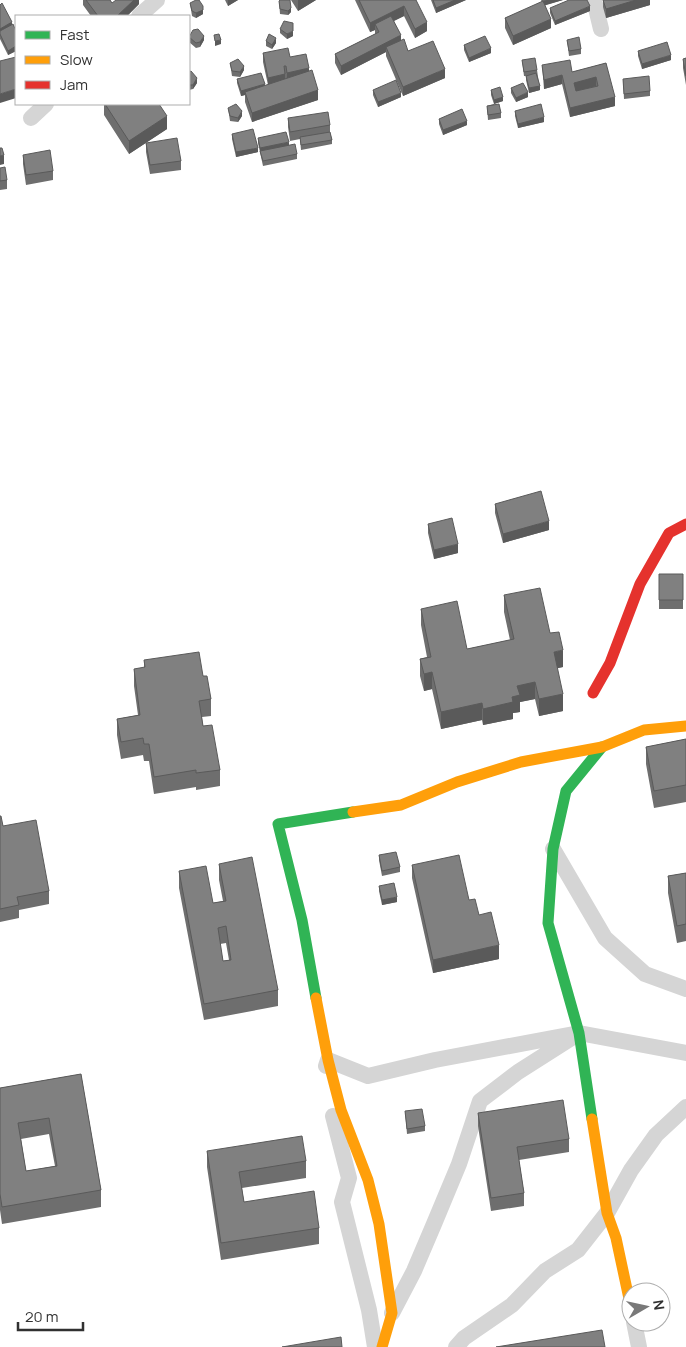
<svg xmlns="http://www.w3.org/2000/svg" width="686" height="1347" font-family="Manrope,sans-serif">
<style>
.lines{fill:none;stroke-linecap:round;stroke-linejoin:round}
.street{stroke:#d5d5d5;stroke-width:16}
.fast{stroke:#30b455;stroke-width:11}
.slow{stroke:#ff9f0a;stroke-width:11}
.jam{stroke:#e5322d;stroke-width:11}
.wall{fill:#6e6e6e;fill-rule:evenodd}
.shaded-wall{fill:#5a5a5a}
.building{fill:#808080;stroke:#5a5a5a;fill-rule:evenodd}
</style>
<rect width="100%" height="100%" fill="#fff"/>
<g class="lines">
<path class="street" d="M594 0 601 29
M139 16 157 0
M31 118 46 104
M553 849 605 938 645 974 686 989
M326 1066 328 1060 368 1076 435 1060 579 1033 686 1053
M333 1116 349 1178 342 1202 369 1310 375 1347
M392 1313 414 1271 434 1224 459 1164 480 1101 518 1072 573 1037
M634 1322 639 1347
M456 1347 464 1338 512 1305 545 1271 578 1250 607 1213 631 1170 656 1135 686 1107"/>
<path class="fast" d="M316 998 302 920 278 824 353 812
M592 1119 579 1033 548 923 553 849 566 791 602 747"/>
<path class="slow" d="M353 812 401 805 457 782 521 762 602 747 644 730 686 726
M316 998 328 1060 341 1110 368 1180 379 1224 392 1313 382 1347
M592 1119 607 1213 616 1238 631 1308"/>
<path class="jam" d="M593 693 610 663 640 584 669 533 686 524"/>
</g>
<path class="wall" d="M83 0H110L112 3 139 0V4L127 16H91L83 5Z
M225 0H238L228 6Z
M291 0H316L298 11Z
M355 0H416L427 31 415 38 404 16 394 21 401 40 408 51 445 78 403 96 386 56V52L341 75 335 63V54L375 34V30L370 32Z
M431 0H466L436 13Z
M541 0H563L545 5 551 28 513 45 505 28V18L542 2Z
M603 0H650V5L606 18 603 7Z
M279 1 291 12 288 15 280 14Z
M190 3 203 10V14L196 18 192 16Z
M0 5 16 31V51L8 55 0 39Z
M550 8 590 11 555 25 550 13Z
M280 29 293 36 287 39 280 33Z
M189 37 204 40 200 47 196 48 189 42Z
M567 40 581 49V54L569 56Z
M266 41 276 43 272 49 266 46Z
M464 45 491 53 469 62 464 50Z
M638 51 671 60 642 69 638 56Z
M263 53 290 57 309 71 318 100 252 122 245 102V95L241 96 237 83V79L265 86 268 85 263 62Z
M686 58V85L683 68V59Z
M522 60 537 70 540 90 529 93 526 80V76H524Z
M230 63 244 70 240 77 232 76Z
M606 63 615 106 570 117 562 84 544 89 542 65 572 72Z
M189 72 197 83 193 89 189 90Z
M623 79 650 91V96L624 99Z
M511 88 528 97 516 102 511 93Z
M373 90 401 97 378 107 373 95Z
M491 90 503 101 494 104 501 113V118L488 120 487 106 494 104 491 95Z
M104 104H159L167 129 129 154 104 115Z
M228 108 242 116 238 122 230 121Z
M515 111 544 122 518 128 515 116Z
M288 118 330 125V132L332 140V144L301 150 300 139 290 141 288 127Z
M439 119 467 125 443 135 439 124Z
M232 134 258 152 236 157 232 139Z
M258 138 289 145 297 154V159L263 166 258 143Z
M146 143 181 161V170L150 174 146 152Z
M23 155 53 171V180L26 185 23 164Z
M0 168 7 180V189L0 190Z
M495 504 549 530 503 543 495 513Z
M428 524 458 553 434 559 428 533Z
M659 574H683V609H659Z
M504 595 563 667 557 668 563 711 539 716 535 699 520 702V712L513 713V719L483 725 482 720 441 729 432 689 424 691 420 676V659L427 657 421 625V609L467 649 510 640 504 612Z
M144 660 203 676 211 699V716L202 717 203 726 220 770V786L196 790V787L154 794 149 761H144L143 755 121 759 117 735V719L138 715 134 686V669L144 668Z
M686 739V802L654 808 646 764V747Z
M0 816 3 826 49 891V904L19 910V918L0 922Z
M379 855 400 867V872L382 876 379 860Z
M219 864 278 990V1006L204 1020 179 888V871L213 903 223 901 219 880ZM226 943 229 960 223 961 220 944Z
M412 865 469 900 479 915 499 959 433 973 412 878Z
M686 873V941L677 943 668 893V876Z
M379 886 397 902 382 905 379 891Z
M81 1074 101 1190V1207L2 1224 0 1210V1088ZM49 1134 55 1166 26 1171 21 1139Z
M405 1111 425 1126V1131L407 1134Z
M478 1113 569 1139V1152L519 1160 524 1193V1206L491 1211 478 1126Z
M207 1151 306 1161V1178L242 1188 244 1202 319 1228V1244L221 1260 207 1167Z"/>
<path class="shaded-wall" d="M134 0H139V4L127 16H117Z
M228 0H238L228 6Z
M298 0H316L298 11Z
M455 0H466L436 13V8Z
M547 0H563L543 6V1Z
M636 0H650V5L606 18V9Z
M203 6V14L196 18V13Z
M404 6V16L377 29 375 24V30L370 32V23Z
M590 6V11L555 25V21Z
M291 8V12L288 15V11Z
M551 19V28L513 45V36Z
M12 22V26L0 33V29Z
M427 22V31L415 38V29Z
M293 31V36L287 39V34Z
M401 35V44L386 47V52L341 75V66Z
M204 36V40L200 47V42Z
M276 38V43L272 49V45Z
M221 40V44L215 46V41Z
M16 46V51L8 55V51Z
M491 48V53L469 62V58Z
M671 55V60L642 69V64Z
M244 66V70L240 77V72Z
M309 68V77L287 82V73Z
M445 69V78L403 96V87Z
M285 74V83L268 87V78Z
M562 75V84L544 89V80Z
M596 77V86L574 92V83Z
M197 78V83L193 89V85Z
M265 84V89L245 92V95L241 96V91Z
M540 86V90L529 93V88Z
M16 89V98L0 103V94Z
M318 90V100L252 122V113Z
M528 92V97L516 102V98Z
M401 93V97L378 107V102Z
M503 97V101L494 104V100Z
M615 97V106L570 117V108Z
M242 111V116L238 122V118Z
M167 116V129L129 154V141Z
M544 117V122L518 128V124Z
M467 121V125L443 135V130Z
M289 142V147L260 152V148Z
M258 148V152L236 157V152Z
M4 155V164L0 165V156Z
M549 521V530L503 543V534Z
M458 544V553L434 559V550Z
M563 650V667L554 669V652Z
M432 672V689L424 691V674Z
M535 682V699L520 702V712L513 713V719L483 725V709L512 697 517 686Z
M563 694V711L539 716V699Z
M482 703V720L441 729V712Z
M397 897V902L382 905V900Z
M499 945V959L433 973V960Z"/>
<path class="building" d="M86 0H110L112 3 116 0H134L117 16H98Z
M196 0H199L203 6V10L196 13 192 11 190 3Z
M280 0H290L291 8 288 11 280 9 279 1Z
M359 0H416L427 22 415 29 404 6 370 23Z
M433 0H455L436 8Z
M569 0H587L590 6 555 21 550 8Z
M603 0H636L606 9Z
M543 1 551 19 513 36 505 18Z
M2 3 12 22 0 29V5Z
M391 16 401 35 341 66 335 54 379 32 375 24Z
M284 21 293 23V31L287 34 280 29Z
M13 24 16 31V46L8 51 0 34V31Z
M198 29 204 36 200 42 196 43 189 37 193 30Z
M219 34 221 40 215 41 214 35Z
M269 34 276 38 272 45 266 41Z
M485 36 491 48 469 58 464 45Z
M579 37 581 49 569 51 567 40Z
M404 39 408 51 433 41 445 69 403 87 386 47Z
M667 42 671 55 642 64 638 51Z
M288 48 290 57 306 54 309 68 287 73 286 66H284L285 74 268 78 263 53Z
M16 57V89L0 94V61Z
M535 58 537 70 524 72 522 60Z
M686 58V76L683 59Z
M238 59 244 66 240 72 232 71 230 63Z
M570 60 572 72 606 63 615 97 570 108 562 75 544 80 542 65ZM596 77 598 86 576 91 574 83Z
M312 70 318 90 252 113 245 92Z
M191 71 197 78 193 85H189V72Z
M261 73 265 84 241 91 237 79Z
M536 73 540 86 529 88 526 76Z
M649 76 650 91 624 94 623 79Z
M396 80 401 93 378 102 373 90Z
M523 83 528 92 516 98 511 88Z
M500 87 503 97 494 100 491 90Z
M105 104H159L167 116 129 141Z
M236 104 242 111 238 118 230 116 228 108Z
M499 104 501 113 488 115 487 106Z
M541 104 544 117 518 124 515 111Z
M462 109 467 121 443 130 439 119Z
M328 112 330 125 290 132 288 118Z
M253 129 258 148 236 152 232 134Z
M286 132 289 142 260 148 258 138Z
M330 132 332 140 301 145 300 137Z
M177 138 181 161 150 165 146 143Z
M295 144 297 154 263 161 260 151Z
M0 148H2L4 155 0 156Z
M50 150 53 171 26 175 23 155Z
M5 167 7 180 0 181V168Z
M541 491 549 521 503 534 495 504Z
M452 518 458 544 434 550 428 524Z
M659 574H683V600H659Z
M540 588 550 633 559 632 563 650 554 652 563 694 539 699 535 682 517 686 520 695 512 697 513 702 483 709 482 703 441 712 432 672 424 674 420 659 431 657 421 609 457 601 467 649 514 639 504 595Z
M199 652 203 676H207L211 699 199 701 203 726 212 725 220 770 196 773V770L154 777 149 744H144L143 738 121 742 117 719 140 715 134 669 145 667 144 660Z
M686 739V785L654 791 646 747Z
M0 816H1L3 826 36 820 49 891 17 897 19 905 0 909Z
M396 852 400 867 382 871 379 855Z
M459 855 469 900 475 899 479 915 491 912 499 945 433 960 412 865Z
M252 857 278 990 204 1004 179 871 206 866 213 903 226 901 219 864ZM226 926 231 960 223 961 218 928Z
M686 873V924L677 926 668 876Z
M394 883 397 897 382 900 379 886Z
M81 1074 101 1190 2 1207 0 1194V1088ZM49 1118 57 1166 26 1171 18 1123Z
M563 1100 569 1139 517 1147 524 1193 491 1198 478 1113Z
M422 1109 425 1126 407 1129 405 1111Z
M302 1136 306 1161 239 1172 244 1202 314 1191 319 1228 221 1243 207 1151Z
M602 1330 605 1347H496Z
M341 1337 342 1347H282Z"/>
<rect x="15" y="15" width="175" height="90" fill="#ffffff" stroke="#adadad"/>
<rect x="25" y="31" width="25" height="8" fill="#30b455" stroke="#adadad"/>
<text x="60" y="40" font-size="15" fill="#313131">Fast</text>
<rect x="25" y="56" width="25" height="8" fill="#ff9f0a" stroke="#adadad"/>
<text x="60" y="65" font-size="15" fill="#313131">Slow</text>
<rect x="25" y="81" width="25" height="8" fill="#e5322d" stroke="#adadad"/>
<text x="60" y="90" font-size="15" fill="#313131">Jam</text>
<g transform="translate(646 1307) rotate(81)"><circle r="24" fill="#ffffff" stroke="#adadad"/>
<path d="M0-4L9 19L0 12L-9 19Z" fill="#797979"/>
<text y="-8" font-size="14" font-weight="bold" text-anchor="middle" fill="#313131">N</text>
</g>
<path d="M18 1322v8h65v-8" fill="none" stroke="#313131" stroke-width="2.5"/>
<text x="25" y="1322" font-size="15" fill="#313131" stroke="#ffffff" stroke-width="4" paint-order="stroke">20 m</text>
</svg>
